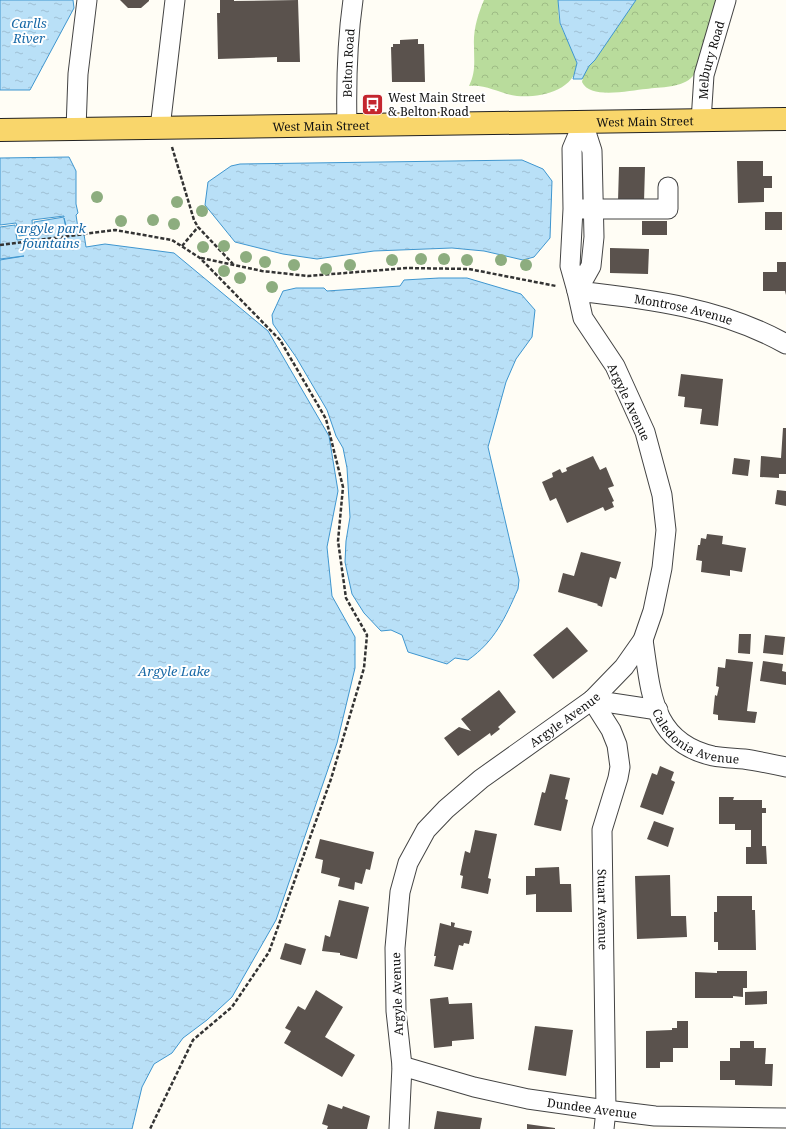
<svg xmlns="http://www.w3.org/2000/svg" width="786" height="1129" font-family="'Noto Serif',serif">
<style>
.forest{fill:url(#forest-crowns)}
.water{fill:url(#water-ripples);stroke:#3f96cf}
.building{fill:#5a524d}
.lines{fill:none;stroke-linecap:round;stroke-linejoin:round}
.minor-casing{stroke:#444;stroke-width:21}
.major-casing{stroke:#222;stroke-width:24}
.path{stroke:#333;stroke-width:2.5;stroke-dasharray:4 2;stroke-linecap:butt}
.minor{stroke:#fff;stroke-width:19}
.major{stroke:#f9d66b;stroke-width:22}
.tree{fill:#8dad7f}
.labels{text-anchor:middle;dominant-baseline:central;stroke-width:4;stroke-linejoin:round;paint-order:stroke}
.street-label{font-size:12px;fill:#111;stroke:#fff}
.poi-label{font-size:12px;fill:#111;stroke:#fff;text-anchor:start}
.water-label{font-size:13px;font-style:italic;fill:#1768a6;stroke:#fff}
</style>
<defs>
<pattern id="forest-crowns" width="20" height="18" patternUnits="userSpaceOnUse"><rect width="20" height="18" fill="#b9dc9c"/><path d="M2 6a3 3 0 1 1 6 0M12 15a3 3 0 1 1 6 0" fill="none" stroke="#9ebc85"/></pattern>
<pattern id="water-ripples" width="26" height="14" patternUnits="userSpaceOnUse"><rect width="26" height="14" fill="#b9e0f7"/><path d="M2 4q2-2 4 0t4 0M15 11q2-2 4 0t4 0" fill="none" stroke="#9ebfd3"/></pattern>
</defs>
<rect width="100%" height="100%" fill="#fffdf5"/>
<path class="forest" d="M484 0H558C559 8 558 17 560 24 564 34 577 55 577 64 575 91 539 98 517 96 500 94 487 84 469 86 476 72 474 61 474 46 473 30 478 14 484 0Z
M636 0H716C712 18 705 64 693 76 683 88 660 87 646 89 631 90 590 100 582 82L584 72Z"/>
<path class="water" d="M0 0H73L74 8 30 90H0Z
M558 0H636L595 60 589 66 582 79H573L577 63 560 23Z
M69 157 76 171V204L78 213 76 215 78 228 67 229 64 218 66 230 83 228 86 247 105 244 174 253 268 331 329 436 338 491 327 547 332 596 355 637V668L337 743 276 920 232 997 207 1020 183 1038 172 1053 154 1064 142 1087 132 1129H0V260L24 256 0 259V227L15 225 17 240 36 238 34 222 64 217V216L32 220 33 234 19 236 16 223 0 225V158Z
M522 160 543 169 552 181 550 238 534 257 523 260 484 251 452 248 374 251 317 259 283 254 235 242 205 205 208 182 231 166 240 164Z
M439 278H467L521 294 535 310 532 337 516 359 506 382 488 447 519 580 518 589C505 618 495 641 468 660L455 658 447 664 408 652 402 635 391 630 381 631 364 613 352 594 345 562 346 541 350 517 347 468 343 448 336 436 327 410 296 357 273 324 272 315 283 291 296 288H324L327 291 400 286 404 280Z"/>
<path class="building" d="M120 0H149V1L141 8H128Z
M220 0H234V1L298 0 300 62H277V57L218 59 217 13H220Z
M418 39V44H424L425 82H392L391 47H393V44H400V40Z
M737 161H763V176H772V188H764V202L738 203Z
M619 167H645L644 202 618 201Z
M765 212H782V230H765Z
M642 221H667V235H642Z
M610 248 649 249 648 274 610 273Z
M777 262H786V295L785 291H763V272H777Z
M681 374 723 379 718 426 700 424 702 409 684 407 685 397 678 396Z
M783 428H786V474H779V478L760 477 761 456 781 458Z
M593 456 600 470 606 467 614 486 608 488 614 501 612 502 614 507 605 511 603 507 567 523 556 498 550 501 542 482 553 477 552 473 560 469 562 473 567 471 566 468Z
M734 458 750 460 748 476 732 474Z
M777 490 786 491V506L775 504Z
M707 534 723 536 722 544 746 548 742 572 730 570V576L701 572 702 561 696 560 698 545H700L701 538 706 539Z
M581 552 621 562 616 579 610 577 602 607 597 605 598 604 558 592 563 573 574 576Z
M567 627 588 651 553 679 533 655Z
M739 634H751L750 654 738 653Z
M765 635 785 637 783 655 763 653Z
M726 659 753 662 747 711 757 712 755 723 718 720V715L713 714 715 695 717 696 719 687 716 686 718 667 725 668Z
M763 661 783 664 782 671 786 672V685L760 681Z
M499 690 516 712 498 727 500 729 491 736 490 733 458 756 444 738 459 727 471 731 461 719Z
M660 766 674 772 671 780 675 782 663 815 640 807 652 773 657 775Z
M550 774 570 778 565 799 568 800 561 831 534 825 542 792 545 793Z
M719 797H734L733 800H762V808H766V813H762V846H766L767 864H746V847H751V830H735V824H719Z
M654 821 674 828 668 847 647 839Z
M475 830 497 834 488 878 491 879 488 894 461 888 463 876 460 875 465 851 470 853Z
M320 839 374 852 370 870 366 869 362 884 355 882 354 890 338 886 340 878 321 873 323 860 315 858Z
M559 867 560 884H571L572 912H536V894L526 895V876H535V868Z
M670 875 671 916H686L687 937 637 939 635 876Z
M717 896H752V910H755L756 950H718V942H714V912H717Z
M339 900 369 907 357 959 340 955V953L322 951 325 935 330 937Z
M451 922 455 923 454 927 472 931 469 944 464 943 463 946 459 945 453 970 434 966 436 956H434L440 923 451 926Z
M285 943 306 949 301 965 280 959Z
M717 971H747V988H743V997L733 996V998H695V972L717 973Z
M316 990 343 1007 325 1037 355 1055 342 1077 284 1043 291 1031 285 1028 298 1006 305 1010Z
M767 991V1004L745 1005V992Z
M448 997 449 1004 472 1003 474 1039 452 1041V1046L434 1048 430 999Z
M677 1021H688V1048H673V1062H660V1068H646V1031L672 1030V1028H677Z
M535 1026 573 1030 566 1076 528 1070Z
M740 1041H754V1048H766L765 1064H773L772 1086 735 1085V1080H720V1061H730V1048H740Z
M328 1104 342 1109 343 1106 370 1116 367 1129H327L328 1126 322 1124Z
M437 1111 482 1118 480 1129H434Z
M527 1124 555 1128V1129H527Z"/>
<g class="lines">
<defs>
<g id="minor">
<path id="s1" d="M701 121 704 75 726 0"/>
<path d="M583 123 592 151 594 237 591 266 577 291 570 266 573 209 572 149Z"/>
<path id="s2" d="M347 126C346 83 347 42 353 0"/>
<path d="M160 128 175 0"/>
<path d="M76 129 78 74 87 0"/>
<path d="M582 209H668V187"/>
<path id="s3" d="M643 640C651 691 651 742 713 756 723 758 734 758 744 759 758 761 772 764 786 767"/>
<path id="s4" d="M592 700 611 730 617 745 620 767 618 778 602 830 606 1110 604 1129"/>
<path d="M592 700 658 710"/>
<path id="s5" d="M402 1066 474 1087 528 1099 606 1110 655 1116 786 1118"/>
<path id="s6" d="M399 1129 402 1066 396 1011 395 948 400 892 408 863 426 830 446 809 481 779 592 700 624 667 643 640 653 611 662 568 666 530 662 495 645 432 615 366 583 318 577 291C649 299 722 308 786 344"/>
</g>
<g id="major">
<path id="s7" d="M0 130 786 119"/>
</g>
</defs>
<use href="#minor" class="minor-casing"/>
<use href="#major" class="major-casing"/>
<path class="path" d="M172 147 194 220 198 227 233 264
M0 245 115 230 172 240 200 258 280 340 326 419 343 487 338 541 346 598 367 635 364 668 331 779 269 952 232 1007 193 1040 150 1129
M182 246 198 227
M201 258 262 271 308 276 407 268 469 269 556 286"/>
<use href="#minor" class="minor"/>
<use href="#major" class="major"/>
</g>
<g class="tree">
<circle cx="97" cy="197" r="6"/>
<circle cx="177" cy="202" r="6"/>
<circle cx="202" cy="211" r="6"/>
<circle cx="153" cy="220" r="6"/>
<circle cx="121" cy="221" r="6"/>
<circle cx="174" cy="224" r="6"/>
<circle cx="224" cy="246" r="6"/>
<circle cx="203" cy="247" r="6"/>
<circle cx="246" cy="257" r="6"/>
<circle cx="421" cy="259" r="6"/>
<circle cx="444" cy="259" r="6"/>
<circle cx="392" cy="260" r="6"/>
<circle cx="467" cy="260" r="6"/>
<circle cx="501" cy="260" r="6"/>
<circle cx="265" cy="262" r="6"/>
<circle cx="294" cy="265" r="6"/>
<circle cx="350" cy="265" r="6"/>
<circle cx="526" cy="265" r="6"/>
<circle cx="326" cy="269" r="6"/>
<circle cx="224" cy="271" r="6"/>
<circle cx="240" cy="278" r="6"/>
<circle cx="272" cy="287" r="6"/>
</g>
<defs>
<symbol id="bus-square" viewBox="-11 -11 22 22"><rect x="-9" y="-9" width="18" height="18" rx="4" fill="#c4262e" stroke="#fff"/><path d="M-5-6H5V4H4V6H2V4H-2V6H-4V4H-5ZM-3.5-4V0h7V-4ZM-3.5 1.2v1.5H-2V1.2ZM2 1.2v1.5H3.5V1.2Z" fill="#fff"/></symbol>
</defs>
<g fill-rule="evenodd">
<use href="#bus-square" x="360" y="92" width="25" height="25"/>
</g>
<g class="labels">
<g class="street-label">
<text stroke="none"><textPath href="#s1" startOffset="62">Melbury Road</textPath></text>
<text stroke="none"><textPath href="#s2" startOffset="63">Belton Road</textPath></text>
<text stroke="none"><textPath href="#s7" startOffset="645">West Main Street</textPath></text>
<text stroke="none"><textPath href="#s7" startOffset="321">West Main Street</textPath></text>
<text stroke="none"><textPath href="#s6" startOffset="1075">Montrose Avenue</textPath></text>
<text transform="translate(629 402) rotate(65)">Argyle Avenue</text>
<text stroke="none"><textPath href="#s6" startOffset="483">Argyle Avenue</textPath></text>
<text stroke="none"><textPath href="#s3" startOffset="122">Caledonia Avenue</textPath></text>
<text stroke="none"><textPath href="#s4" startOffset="219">Stuart Avenue</textPath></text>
<text transform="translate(397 994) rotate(-92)">Argyle Avenue</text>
<text stroke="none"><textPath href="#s5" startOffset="195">Dundee Avenue</textPath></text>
</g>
<g class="poi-label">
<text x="388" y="97">West Main Street<tspan x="388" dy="14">&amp; Belton Road</tspan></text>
</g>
<g class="water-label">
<text x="29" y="23">Carlls<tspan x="29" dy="15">River</tspan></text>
<text x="51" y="228">argyle park<tspan x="51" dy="15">fountains</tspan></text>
<text x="174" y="671">Argyle Lake</text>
</g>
</g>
</svg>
